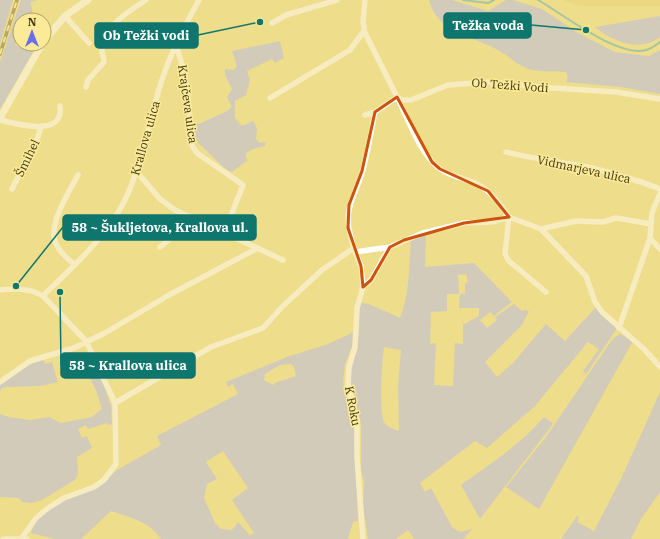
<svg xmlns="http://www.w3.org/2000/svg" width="660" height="539" font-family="'IBM Plex Serif',serif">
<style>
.built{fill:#e6d377}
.green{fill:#afb7f3;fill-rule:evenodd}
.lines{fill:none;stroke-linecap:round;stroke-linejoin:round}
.stream{stroke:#48aac3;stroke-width:2}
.minor{stroke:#fff;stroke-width:5.5}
.tertiary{stroke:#fff;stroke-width:7}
.rail-casing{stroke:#716736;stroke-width:3.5}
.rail{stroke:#fbea97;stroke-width:2;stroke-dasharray:6;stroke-linecap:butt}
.marked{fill:none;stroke:#ce540d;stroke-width:3;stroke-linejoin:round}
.labels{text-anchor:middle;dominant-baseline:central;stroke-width:3;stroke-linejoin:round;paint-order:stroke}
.street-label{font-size:12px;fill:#3d3613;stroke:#fbea97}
.leader{fill:none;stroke:#0f766e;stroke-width:1.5}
.callout-dot{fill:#0f766e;stroke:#fbea97;stroke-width:1.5}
.callout{fill:#0f766e;stroke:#0f766e;stroke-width:1.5}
.callout-label{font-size:13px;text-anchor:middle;font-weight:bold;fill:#fff}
</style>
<rect width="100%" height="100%" fill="#eedd8a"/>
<path class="built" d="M563 0H660V6H580Z"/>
<path class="green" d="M0 0H13L0 44Z
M21 0H37L31 2 33 17 20 20V35L15 45 26 48 28 44H38L0 109V62Z
M429 0H452L488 11 506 0H513L542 9 578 33 615 52 649 56 660 50V94L621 87 566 82 568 78 566 72C555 71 543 72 533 70 517 67 509 55 496 49 470 35 437 32 429 0Z
M660 16V37C640 53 612 41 595 27Z
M280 41 284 58 275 63 272 59 247 71 250 80 246 95 235 101V118L242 126 253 121 257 128 256 139 260 143 266 142 265 146 253 149 246 153V158L248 160 232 172C221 167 221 164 212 156 200 144 192 141 192 121L199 124 227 111 232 107 227 97 232 89 225 75V69L234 70 237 66 232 51Z
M426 234 425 267 474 263 512 302 494 316 490 312 480 320 487 328 497 320 495 317 514 304 522 311 526 310 529 311 522 325 485 362 497 377 513 363 546 324 565 341 597 306 615 326 616 330 586 374 583 371 599 349 588 342 535 406 487 448 475 441 420 483 425 492 431 488 452 527C460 534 464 532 473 528L463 539H414L408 530 396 539H368L363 507 364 481 361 470V423L351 389 350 374 358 340 360 302 371 305 400 318C410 294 409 264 411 239ZM466 274 468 282 465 284V293L460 294 459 308H479V316L463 325V344L455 343 453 386 434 385 436 343 430 344 431 312 447 311V294H459L458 275ZM384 347 401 350 398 386 399 431C394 429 386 427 384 422 379 411 382 361 384 347Z
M354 332 352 347 345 364 343 381 354 429 358 521 353 522 348 539H161C149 521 131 518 111 511L81 539H55L31 533 36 520 58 503 107 479 117 470 161 445 157 436 238 394 233 384 228 387 226 382 287 357 328 344ZM291 364 294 367 296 376 275 383 273 385 264 380 265 374 280 365ZM223 451 248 488 232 500 254 533 250 535 238 522 232 530 221 529 215 523 204 498 207 484 217 479 206 462Z
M620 334 633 341 539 509 506 487 546 437 609 344 615 337Z
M43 359 45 364 52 362 58 382 40 386 7 387 2 388 0 392V385L23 367Z
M101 375 111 406 112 424 108 425 107 423 88 429 86 425 78 429 82 438 87 436 92 448 77 457 78 474 75 480 42 500 31 503 22 502 19 498 0 497V414L9 417 30 420 49 417 61 423 92 417 102 409 96 390 89 376Z
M660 392V492L641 519 631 539H561L577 516 579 517 577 522 594 531 621 479Z
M544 417 553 423 550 428 480 519 461 485C490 464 521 444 544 417Z"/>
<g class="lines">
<path class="stream" d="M463 0 488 3 494 0
M538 0C563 14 618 58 646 50 651 49 656 45 660 42"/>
<path class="minor" d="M365 0 363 22 365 33 397 97 402 100H411L448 85 489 82 553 88 616 92 660 99
M65 16 89 43
M272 23 286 15 337 0
M175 44C189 77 189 111 192 146L197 153 243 185 224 233
M86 87 88 80 104 62C104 57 101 52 102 47 104 26 131 10 146 0
M270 98 350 50 364 31
M365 115 375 112 397 97C408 119 419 152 439 168 448 176 464 178 475 183 490 190 501 204 509 217L505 254 509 261 546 292
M0 120C17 124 64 138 60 106
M506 152C534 159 563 162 592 168 615 174 638 180 660 189
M136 171 160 199 175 210 283 260
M12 189 38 137 41 126
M541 229 576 221 603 222 616 218 651 224
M650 238 660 249
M160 247 194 219
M354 248 355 252 390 247 423 233 464 223 492 222 509 217 541 229 586 276 595 302 602 312 644 349 660 367
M355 252 361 266 363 287 357 308 355 347 349 367 348 384 357 420V457L363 539
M75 265C68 259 60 253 56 244 47 225 69 192 78 175
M363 287 371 280 390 247
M0 290C15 288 31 288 43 296 72 267 105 239 124 202 143 164 149 117 163 77 172 50 185 25 199 0
M619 328 650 238 652 213 660 193
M0 382 30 361 74 348 105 333 169 295 258 248
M115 403 211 347 263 328 283 306 322 270 354 248C341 209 352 205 363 170 368 151 371 132 375 112
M3 539H27
M21 539 36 518 48 508 64 498 94 487 104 480 116 464 115 403 86 341 43 296"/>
<path class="tertiary" d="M44 41 65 16 88 0
M0 118 42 44"/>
<defs>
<path id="rail" d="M0 54 17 0"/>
</defs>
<use href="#rail" class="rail-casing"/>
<use href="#rail" class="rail"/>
</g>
<path d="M0 0H660V539H0ZM397 97 432 162 440 169 488 191 509 217 464 223 404 240 390 247 371 280 363 287 361 266 348 228 349 205 362 171 375 112Z" fill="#eedd8a" fill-opacity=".55" fill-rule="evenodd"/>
<path class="marked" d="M397 97 432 162 440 169 488 191 509 217 464 223 404 240 390 247 371 280 363 287 361 266 348 228 349 205 362 171 375 112Z"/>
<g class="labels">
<g class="street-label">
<text transform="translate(510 85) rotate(4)">Ob Težki Vodi</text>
<text transform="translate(188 104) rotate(82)">Krajčeva ulica</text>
<text transform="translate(145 138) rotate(-74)">Krallova ulica</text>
<text transform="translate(27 158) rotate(-64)">Šmihel</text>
<text transform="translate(584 169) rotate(12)">Vidmarjeva ulica</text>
<text transform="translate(353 406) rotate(79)">K Roku</text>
</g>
</g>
<path class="leader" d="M586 30L531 25M260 22L198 35M16 286L63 227M60 292L61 365"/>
<g class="callout-dot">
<circle cx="586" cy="30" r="4"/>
<circle cx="260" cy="22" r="4"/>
<circle cx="16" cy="286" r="4"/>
<circle cx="60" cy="292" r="4"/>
</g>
<g class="callout">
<rect x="444" y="13" width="87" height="25" rx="4"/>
<rect x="95" y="23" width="103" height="25" rx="4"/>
<rect x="63" y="215" width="193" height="25" rx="4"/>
<rect x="61" y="353" width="134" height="25" rx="4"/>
</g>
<g class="callout-label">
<text x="488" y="30">Težka voda</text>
<text x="146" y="40">Ob Težki vodi</text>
<text x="160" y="232">58 ~ Šukljetova, Krallova ul.</text>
<text x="128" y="370">58 ~ Krallova ulica</text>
</g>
<g transform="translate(32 32)"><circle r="19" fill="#fbea97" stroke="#afa262"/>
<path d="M0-3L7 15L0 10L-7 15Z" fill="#6a6ee8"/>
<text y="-6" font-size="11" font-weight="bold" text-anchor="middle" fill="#3d3613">N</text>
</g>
</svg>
